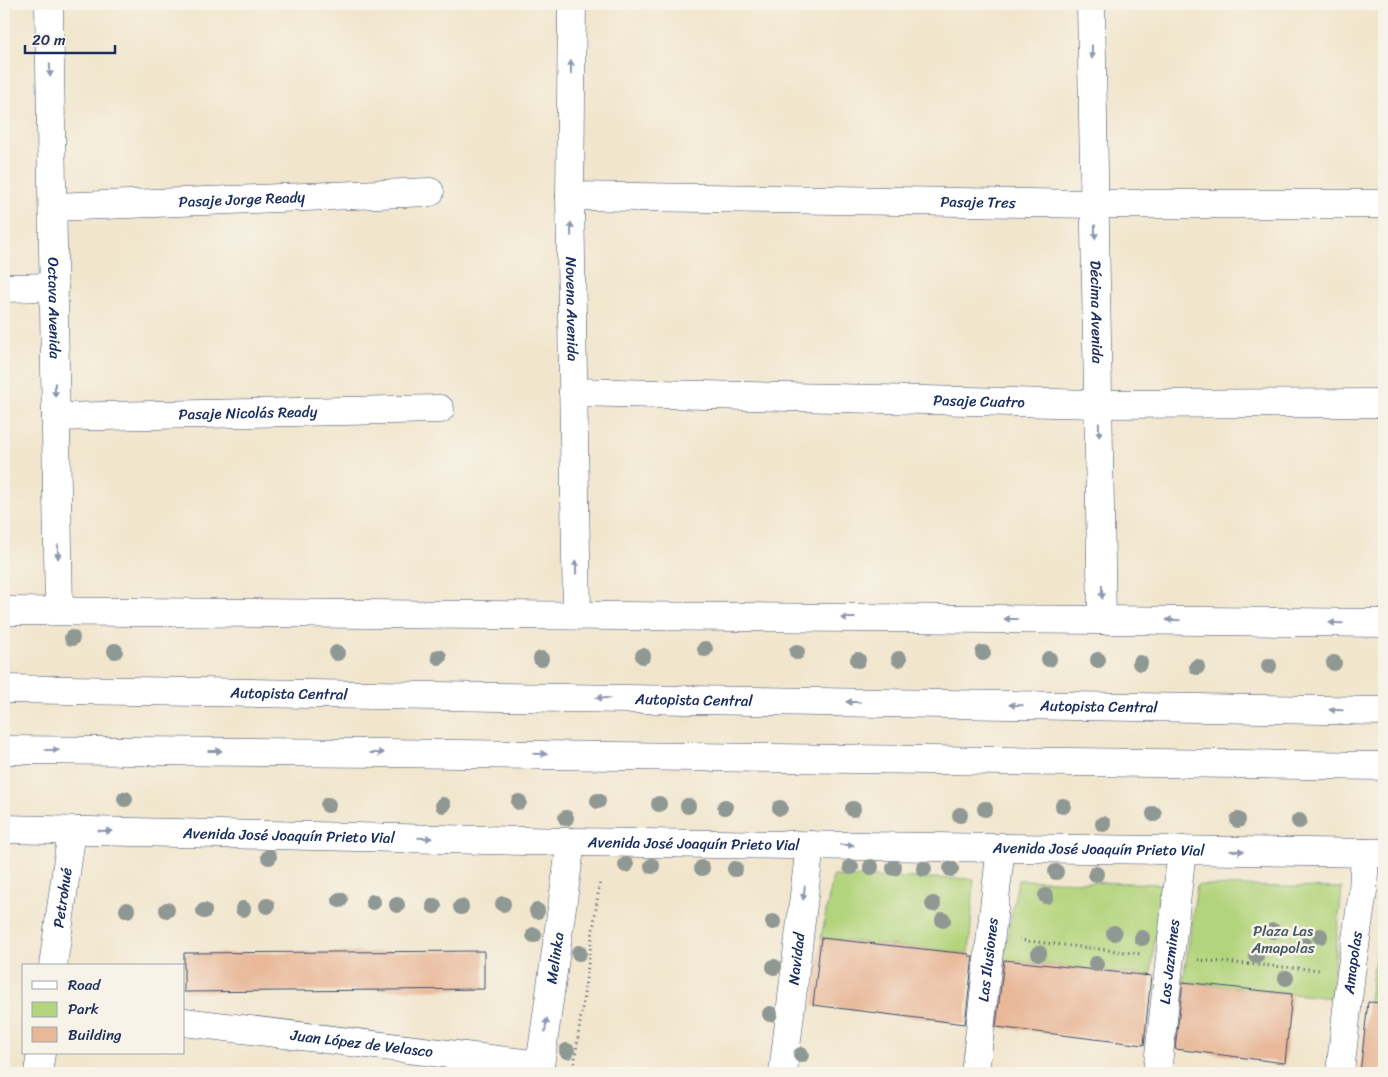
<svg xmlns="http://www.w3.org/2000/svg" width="1388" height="1077" font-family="Sriracha,sans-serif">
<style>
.green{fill:#b2d47c;stroke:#66826d}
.building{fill:#e8b899}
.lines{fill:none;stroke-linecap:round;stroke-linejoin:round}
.street-casing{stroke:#3b4a6f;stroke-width:29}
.secondary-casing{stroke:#3b4a6f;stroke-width:29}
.highway-casing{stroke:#3b4a6f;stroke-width:29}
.path{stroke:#3b4a6f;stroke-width:3;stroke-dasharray:1 4;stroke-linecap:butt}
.street{stroke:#fff;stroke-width:28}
.secondary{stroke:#fff;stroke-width:28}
.highway{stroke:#fff;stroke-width:28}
.tree{fill:#909894}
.oneway{fill:#8d97ae}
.labels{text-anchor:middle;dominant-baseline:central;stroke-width:5;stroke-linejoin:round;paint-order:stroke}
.street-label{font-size:15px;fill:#1b2f5e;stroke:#f7f3e8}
.park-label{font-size:15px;fill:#415866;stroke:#f7f3e8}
</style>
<rect width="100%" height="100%" fill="#f7f3e8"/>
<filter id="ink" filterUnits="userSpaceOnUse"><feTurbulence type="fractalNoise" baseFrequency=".02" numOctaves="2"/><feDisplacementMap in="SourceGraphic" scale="10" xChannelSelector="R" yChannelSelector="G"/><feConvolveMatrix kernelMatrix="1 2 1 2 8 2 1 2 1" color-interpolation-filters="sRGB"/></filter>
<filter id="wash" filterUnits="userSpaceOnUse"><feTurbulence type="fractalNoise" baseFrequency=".0096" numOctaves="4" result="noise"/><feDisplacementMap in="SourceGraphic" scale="20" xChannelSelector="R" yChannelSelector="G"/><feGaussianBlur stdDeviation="1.12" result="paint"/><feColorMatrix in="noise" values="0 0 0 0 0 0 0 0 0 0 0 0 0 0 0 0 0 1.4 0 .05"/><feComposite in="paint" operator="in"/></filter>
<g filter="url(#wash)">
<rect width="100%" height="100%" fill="#f1e6cd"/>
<path class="green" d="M833 876 974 879 969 954 821 938Z
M1018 880 1161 884 1151 976 1003 960Z
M1197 885 1342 888 1331 998 1183 982Z
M1384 897V1009L1368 1007Z"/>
<g id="blocks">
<path class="building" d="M821 938 969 954V956H973L965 1024 813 1005Z
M484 951V989L184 992V953Z
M1004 960 1151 976 1144 1045 996 1027Z
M1183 982 1292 994 1285 1063 1175 1049Z
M1368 1002 1384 1003V1073H1360Z"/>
</g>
</g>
<g filter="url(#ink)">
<use href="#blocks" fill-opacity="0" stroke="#3b4a6f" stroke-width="1"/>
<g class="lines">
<defs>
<g id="street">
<path id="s1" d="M49 4 59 611"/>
<path id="s2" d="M572 4 570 196 577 615"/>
<path id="s3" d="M1091 4 1102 620"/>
<path id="s4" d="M570 196 1095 204H1384"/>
<path id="s5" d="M53 207 430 192"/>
<path d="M4 288 54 287"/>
<path id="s6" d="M573 392 1098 404 1384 403"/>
<path id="s7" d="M56 417 440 409"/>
<path id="s8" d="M53 966 72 830"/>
<path id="s9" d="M184 1022 540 1065"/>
<path d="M38 1073 41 1053"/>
<path id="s10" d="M539 1073 571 842"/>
<path id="s11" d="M783 1073 810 845"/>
<path id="s12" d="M975 1073 1001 847"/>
<path id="s13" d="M1157 1073 1182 850"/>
<path id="s14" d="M1340 1073 1351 973 1363 891 1365 853"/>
</g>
<g id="secondary">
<path d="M4 611 1102 620 1384 623"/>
<path id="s15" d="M4 829 571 842 1384 853"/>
</g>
<g id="highway">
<path id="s16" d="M4 689 1384 711"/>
<path d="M4 750 384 753 1384 766"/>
</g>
</defs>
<use href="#street" class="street-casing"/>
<use href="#secondary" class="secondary-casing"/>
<use href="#highway" class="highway-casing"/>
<path class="path" d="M1019 940 1142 954
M1198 960 1321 970
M573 1073 600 880"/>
<use href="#street" class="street"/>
<use href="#secondary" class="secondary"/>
<use href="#highway" class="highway"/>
</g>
<g class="tree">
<circle cx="72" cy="638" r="8"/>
<circle cx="705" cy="649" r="8"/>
<circle cx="115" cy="651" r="8"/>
<circle cx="797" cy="652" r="8"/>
<circle cx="337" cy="653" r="8"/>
<circle cx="983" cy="653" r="8"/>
<circle cx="643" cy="656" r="8"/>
<circle cx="439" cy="657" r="8"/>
<circle cx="541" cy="659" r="8"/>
<circle cx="899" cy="659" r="8"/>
<circle cx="1049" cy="659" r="8"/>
<circle cx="858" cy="660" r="8"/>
<circle cx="1098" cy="660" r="8"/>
<circle cx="1140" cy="663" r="8"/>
<circle cx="1334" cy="663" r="8"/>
<circle cx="1269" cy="666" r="8"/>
<circle cx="1197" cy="667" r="8"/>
<circle cx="125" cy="799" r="8"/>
<circle cx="598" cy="801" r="8"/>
<circle cx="519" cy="802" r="8"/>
<circle cx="659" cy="804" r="8"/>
<circle cx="328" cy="805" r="8"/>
<circle cx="443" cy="805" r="8"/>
<circle cx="688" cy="806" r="8"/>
<circle cx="1063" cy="806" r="8"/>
<circle cx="725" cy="807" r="8"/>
<circle cx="780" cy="808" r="8"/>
<circle cx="853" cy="809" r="8"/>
<circle cx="985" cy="809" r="8"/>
<circle cx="1154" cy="814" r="8"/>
<circle cx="960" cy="815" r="8"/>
<circle cx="566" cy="818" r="8"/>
<circle cx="1238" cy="820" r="8"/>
<circle cx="1299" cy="821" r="8"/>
<circle cx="1103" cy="824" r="8"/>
<circle cx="269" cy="857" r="8"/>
<circle cx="626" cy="865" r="8"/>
<circle cx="652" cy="866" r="8"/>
<circle cx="851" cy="867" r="8"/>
<circle cx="871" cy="867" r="8"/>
<circle cx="702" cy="868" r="8"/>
<circle cx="894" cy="868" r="8"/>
<circle cx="735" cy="869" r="8"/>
<circle cx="924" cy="869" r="8"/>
<circle cx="951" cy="869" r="8"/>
<circle cx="1056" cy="872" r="8"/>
<circle cx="1096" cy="874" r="8"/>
<circle cx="1046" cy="896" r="8"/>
<circle cx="340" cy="900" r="8"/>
<circle cx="373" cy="902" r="8"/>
<circle cx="503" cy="904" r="8"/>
<circle cx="933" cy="904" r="8"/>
<circle cx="397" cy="905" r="8"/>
<circle cx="267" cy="906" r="8"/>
<circle cx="434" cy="906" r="8"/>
<circle cx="461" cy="907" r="8"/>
<circle cx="243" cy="909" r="8"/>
<circle cx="127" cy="910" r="8"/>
<circle cx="167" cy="910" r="8"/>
<circle cx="204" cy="911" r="8"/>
<circle cx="537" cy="911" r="8"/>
<circle cx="943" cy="920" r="8"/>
<circle cx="773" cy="922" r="8"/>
<circle cx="1273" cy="931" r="8"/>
<circle cx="1114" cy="933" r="8"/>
<circle cx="534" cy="935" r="8"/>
<circle cx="1320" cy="936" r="8"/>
<circle cx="1142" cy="938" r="8"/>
<circle cx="1305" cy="945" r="8"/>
<circle cx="579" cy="953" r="8"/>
<circle cx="1039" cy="953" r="8"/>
<circle cx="1256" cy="956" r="8"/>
<circle cx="1096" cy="964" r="8"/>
<circle cx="774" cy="967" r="8"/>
<circle cx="1286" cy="978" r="8"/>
<circle cx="770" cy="1014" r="8"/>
<circle cx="567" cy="1051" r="8"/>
<circle cx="801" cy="1055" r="8"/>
</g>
<defs><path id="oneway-solid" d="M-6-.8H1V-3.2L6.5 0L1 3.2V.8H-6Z" transform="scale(1.25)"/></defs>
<g class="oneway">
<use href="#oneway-solid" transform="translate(1092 52) rotate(89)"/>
<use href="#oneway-solid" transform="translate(571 67) rotate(-89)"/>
<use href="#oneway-solid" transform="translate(50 70) rotate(89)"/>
<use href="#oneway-solid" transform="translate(571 229) rotate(-91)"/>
<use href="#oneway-solid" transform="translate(1095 232) rotate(89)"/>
<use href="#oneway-solid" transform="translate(55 390) rotate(89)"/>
<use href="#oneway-solid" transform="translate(1099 430) rotate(89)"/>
<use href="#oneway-solid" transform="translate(58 552) rotate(89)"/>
<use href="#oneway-solid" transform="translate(576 567) rotate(-91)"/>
<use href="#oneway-solid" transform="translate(1102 592) rotate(89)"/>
<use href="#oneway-solid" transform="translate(848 618) rotate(-180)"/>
<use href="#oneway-solid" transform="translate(1011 619) rotate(-180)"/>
<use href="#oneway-solid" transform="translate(1173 620) rotate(-179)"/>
<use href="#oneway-solid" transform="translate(1336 623) rotate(-179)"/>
<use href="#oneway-solid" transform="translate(603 698) rotate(-179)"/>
<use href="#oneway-solid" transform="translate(853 702) rotate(-179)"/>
<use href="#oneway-solid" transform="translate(1016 705) rotate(-179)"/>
<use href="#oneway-solid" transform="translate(1336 710) rotate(-179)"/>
<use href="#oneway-solid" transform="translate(52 750)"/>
<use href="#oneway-solid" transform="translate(215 751)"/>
<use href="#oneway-solid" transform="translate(377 753)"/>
<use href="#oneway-solid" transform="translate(540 754) rotate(1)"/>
<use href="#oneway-solid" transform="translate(105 831) rotate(1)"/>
<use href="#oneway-solid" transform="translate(425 838) rotate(1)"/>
<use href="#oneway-solid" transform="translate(847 845) rotate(1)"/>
<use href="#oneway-solid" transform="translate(1237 851) rotate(1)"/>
<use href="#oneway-solid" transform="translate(804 893) rotate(97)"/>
<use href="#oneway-solid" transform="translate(546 1025) rotate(-82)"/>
</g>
</g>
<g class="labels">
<g class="street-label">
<text stroke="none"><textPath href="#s5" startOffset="189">Pasaje Jorge Ready</textPath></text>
<text stroke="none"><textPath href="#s4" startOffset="408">Pasaje Tres</textPath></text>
<text stroke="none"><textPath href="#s1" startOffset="304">Octava Avenida</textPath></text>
<text stroke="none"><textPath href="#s2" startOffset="305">Novena Avenida</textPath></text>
<text stroke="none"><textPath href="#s3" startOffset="308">Décima Avenida</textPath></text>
<text stroke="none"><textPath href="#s6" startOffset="406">Pasaje Cuatro</textPath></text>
<text stroke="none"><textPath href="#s7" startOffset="192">Pasaje Nicolás Ready</textPath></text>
<text stroke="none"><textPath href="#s16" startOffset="285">Autopista Central</textPath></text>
<text stroke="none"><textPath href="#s16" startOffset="690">Autopista Central</textPath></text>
<text stroke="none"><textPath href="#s16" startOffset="1095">Autopista Central</textPath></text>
<text stroke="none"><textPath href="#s15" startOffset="285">Avenida José Joaquín Prieto Vial</textPath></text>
<text stroke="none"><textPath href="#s15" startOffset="690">Avenida José Joaquín Prieto Vial</textPath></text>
<text stroke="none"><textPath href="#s15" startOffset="1095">Avenida José Joaquín Prieto Vial</textPath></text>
<text stroke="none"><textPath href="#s8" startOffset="69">Petrohué</textPath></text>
<text stroke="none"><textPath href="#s10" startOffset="116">Melinka</textPath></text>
<text stroke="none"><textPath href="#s11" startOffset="115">Navidad</textPath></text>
<text stroke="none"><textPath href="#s12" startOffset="114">Las Ilusiones</textPath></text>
<text stroke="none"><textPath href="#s13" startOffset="112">Los Jazmines</textPath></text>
<text stroke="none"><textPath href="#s14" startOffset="111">Amapolas</textPath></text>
<text stroke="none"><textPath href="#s9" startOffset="179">Juan López de Velasco</textPath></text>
</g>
<g class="park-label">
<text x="1283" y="931">Plaza Las<tspan x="1283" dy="17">Amapolas</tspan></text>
</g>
</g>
<rect width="1388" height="1077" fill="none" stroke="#f7f3e8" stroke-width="20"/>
<rect x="22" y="964" width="162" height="90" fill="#f7f3e8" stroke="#9fa5b1"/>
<rect x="32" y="981" width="25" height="8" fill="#ffffff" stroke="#9fa5b1"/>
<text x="68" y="990" font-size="15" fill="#1b2f5e">Road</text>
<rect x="32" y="1002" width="25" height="15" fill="#b2d47c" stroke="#9fa5b1"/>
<text x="68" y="1014" font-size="15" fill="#1b2f5e">Park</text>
<rect x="32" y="1027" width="25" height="15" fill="#e8b899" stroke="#9fa5b1"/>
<text x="68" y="1040" font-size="15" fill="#1b2f5e">Building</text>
<path d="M25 45v8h90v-8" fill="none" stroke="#1b2f5e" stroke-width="2.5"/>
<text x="32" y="45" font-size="15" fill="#1b2f5e" stroke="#f7f3e8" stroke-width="4" paint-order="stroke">20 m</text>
</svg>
